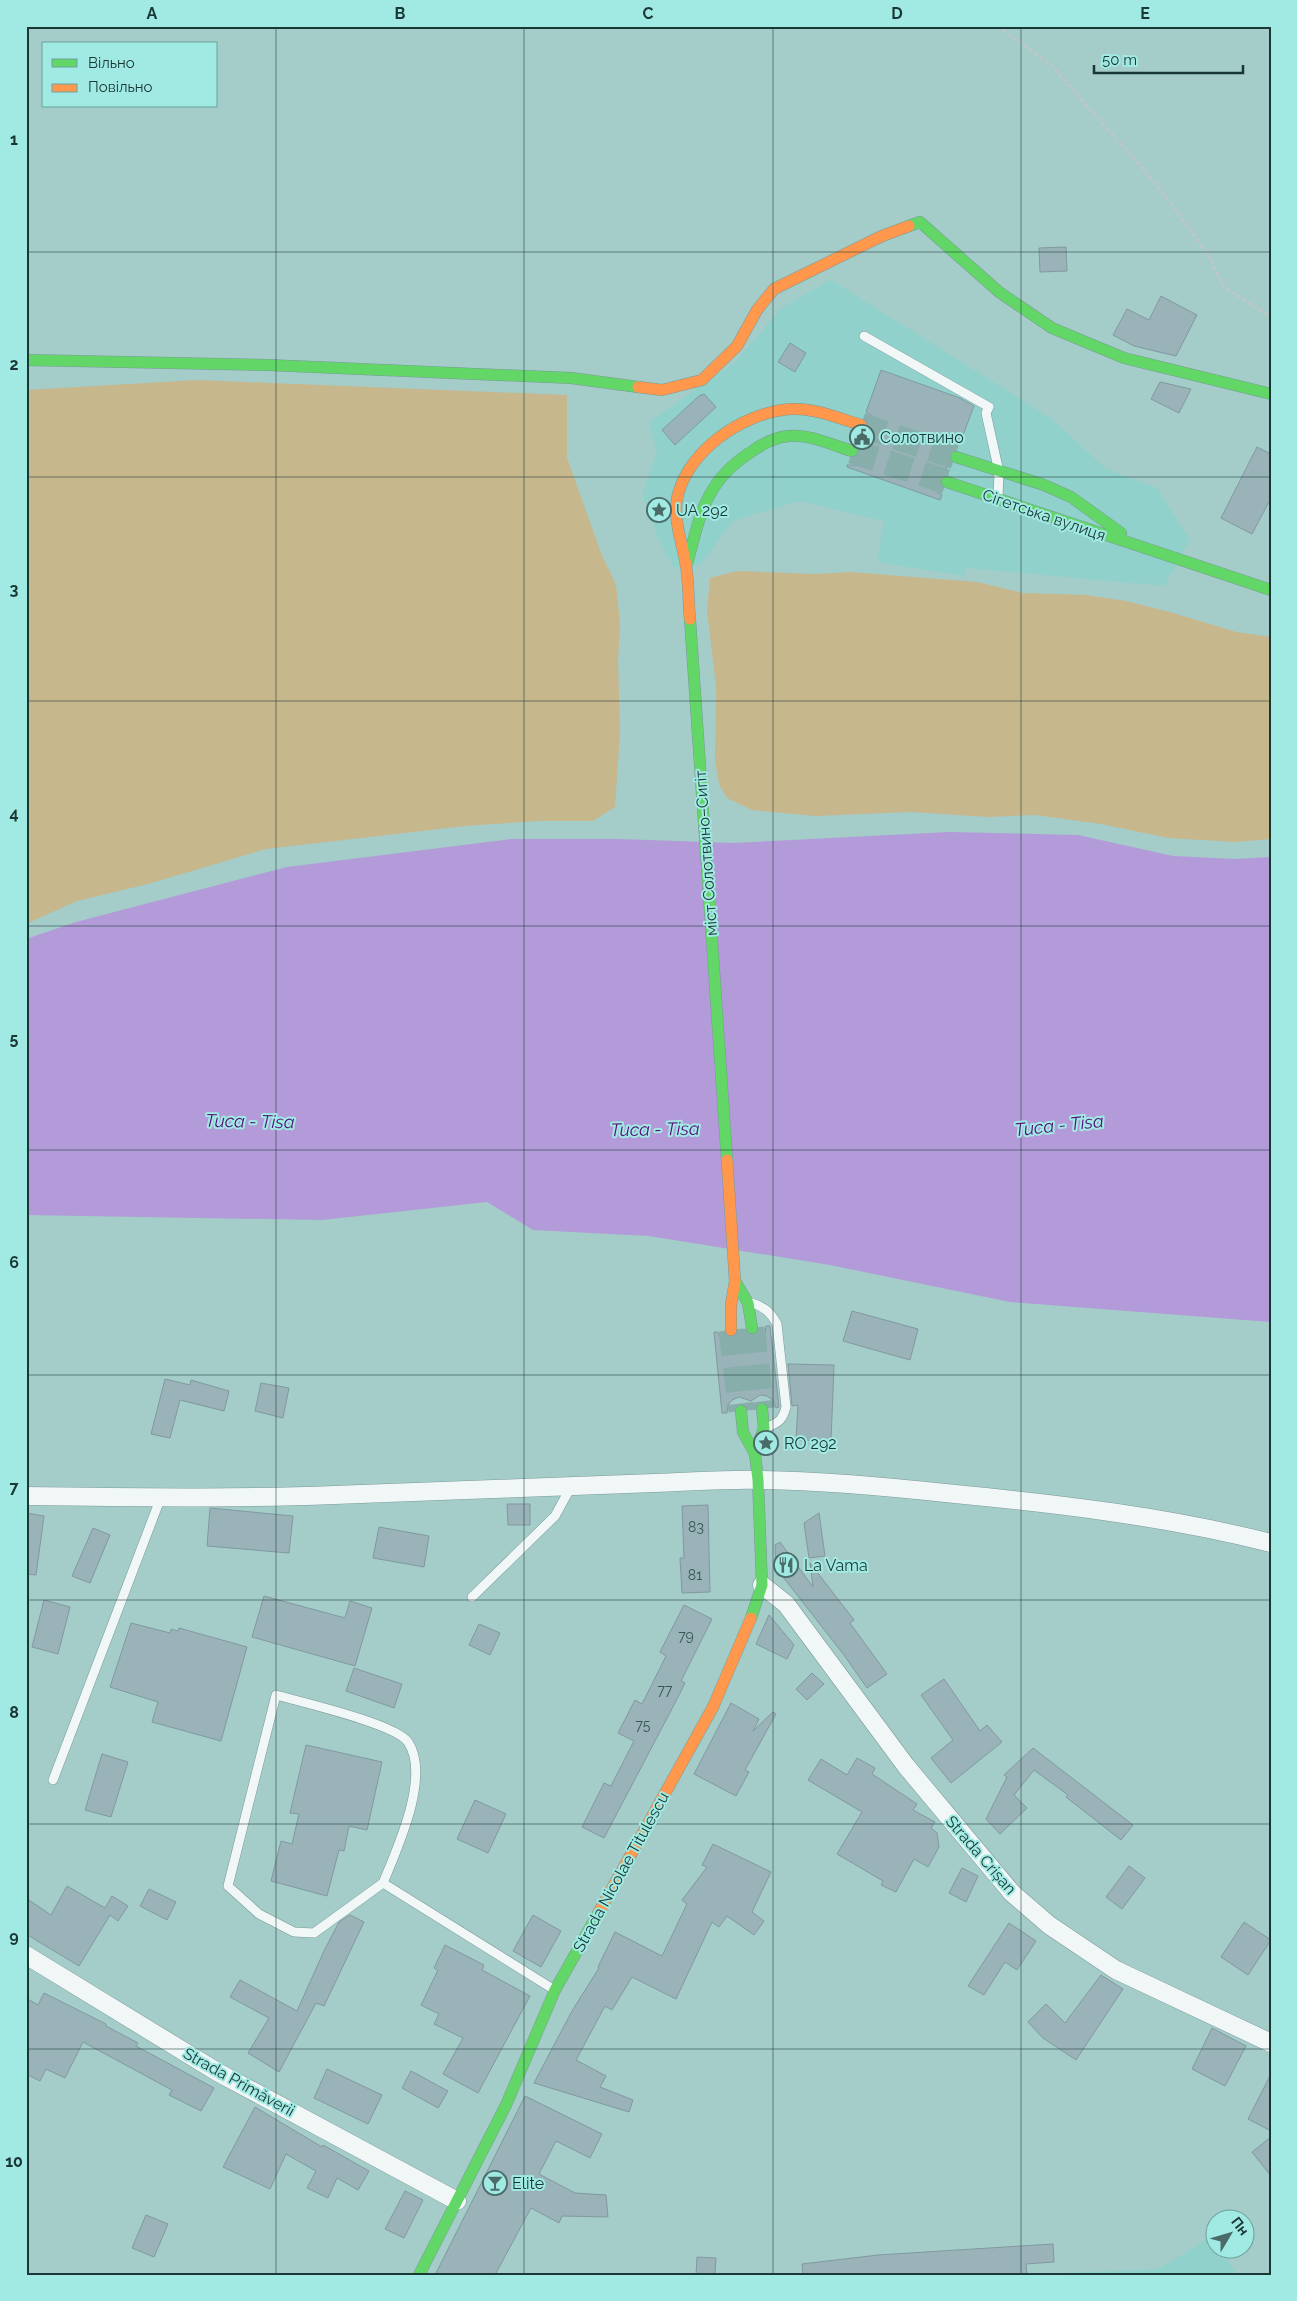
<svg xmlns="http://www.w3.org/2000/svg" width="1297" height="2301" font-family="Raleway,sans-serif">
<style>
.built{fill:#91d1cc}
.green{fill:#c7b78c}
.water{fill:#b29bd8}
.building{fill:#9ab3b9;stroke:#8099a0}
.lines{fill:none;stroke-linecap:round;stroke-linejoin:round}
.secondary-tunnel{stroke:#88aeab;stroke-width:25;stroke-dasharray:25 12;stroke-linecap:butt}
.lane-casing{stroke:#7a9a98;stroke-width:10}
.street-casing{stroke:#7a9a98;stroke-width:19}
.fast-casing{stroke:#7a9a98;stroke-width:12}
.slow-casing{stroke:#7a9a98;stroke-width:12}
.path{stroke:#bcc7c6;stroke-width:3;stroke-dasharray:4 2.5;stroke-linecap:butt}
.lane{stroke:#f1f7f7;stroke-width:9}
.street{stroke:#f1f7f7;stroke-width:18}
.fast{stroke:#63d668;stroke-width:11}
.slow{stroke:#ff974d;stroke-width:11}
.grid{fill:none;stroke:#193734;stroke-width:1;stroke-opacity:0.55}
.labels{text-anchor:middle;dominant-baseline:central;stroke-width:4;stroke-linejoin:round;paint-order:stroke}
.number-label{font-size:14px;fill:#395655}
.poi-label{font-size:16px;fill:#193734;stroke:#a1eae3;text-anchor:start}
.street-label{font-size:16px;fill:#193734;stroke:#a1eae3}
.water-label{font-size:18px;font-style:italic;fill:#550e7b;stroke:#a1eae3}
.neatline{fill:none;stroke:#193734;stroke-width:2}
.grid-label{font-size:16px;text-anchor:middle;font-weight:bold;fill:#193734}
</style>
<rect width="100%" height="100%" fill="#a4ccc9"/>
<path class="built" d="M831 280 1052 419 1106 469 1157 488 1190 540 1164 586 966 568 964 576 877 562 884 521 799 501 733 521 700 565 673 567 657 536 642 495 657 453 649 422 737 361 781 308Z
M1213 2236 1214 2248 1221 2249 1237 2275H1016L1158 2269Z"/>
<path class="green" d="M197 380 567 395V458L601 553 616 585 620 624 618 660 620 733 615 807 593 821H539L465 826 266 849 148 884 77 901 26 924V390Z
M737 571 815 574 851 572 977 582 1023 593 1086 595 1126 601 1173 613 1236 632 1271 637V839L1236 842 1168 838 1101 824 1035 815 988 817 911 812 815 816 752 810 727 798 719 784 715 761 716 687 707 610 710 578Z"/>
<path class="water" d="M949 832 1078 835 1173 856 1235 859 1271 857V1322L1010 1302 830 1265 649 1236 533 1230 487 1202 322 1220 26 1215V939L76 922 287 867 511 839H619L734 843Z"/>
<path class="building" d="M1066 247 1067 271 1040 272 1039 248Z
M1161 296 1197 315 1176 356 1134 346 1113 335 1127 309 1149 320Z
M790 343 806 353 795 372 778 362Z
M881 370 960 398 974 406 960 443H952L947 446 943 452 942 461 947 468 938 471 934 477 933 485 937 492 942 495 940 500 847 467V465H855L862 462 866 455V447L859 439 870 436 875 430V421L872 416 866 412Z
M1160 382 1191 389 1179 413 1151 399Z
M704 394 716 407 675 445 662 430 699 396Z
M1257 447 1271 454V498L1252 534 1221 518Z
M852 1311 918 1329 910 1360 843 1341Z
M766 1326H770L779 1407 776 1408 773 1400 767 1396 760 1395 751 1401 739 1397 732 1400 728 1405 727 1413H722L714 1332H717L723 1342 731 1344 738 1343 742 1338 754 1342 761 1339 765 1334Z
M788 1364 834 1365 831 1441 796 1440 798 1405 792 1406Z
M165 1379 190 1385 191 1380 229 1391 224 1411 180 1400 170 1438 151 1434Z
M261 1383 289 1388 283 1418 255 1411Z
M507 1504H530V1525H508Z
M708 1505 710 1592 682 1593 680 1558H684L682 1506Z
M210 1508 293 1516 289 1553 207 1546Z
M26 1513 44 1516 36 1575 26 1574Z
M819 1513 825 1556 809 1558 804 1523Z
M379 1527 429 1536 424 1567 373 1558Z
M93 1528 110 1535 90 1583 72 1576Z
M780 1542 813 1587 810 1563 854 1620 850 1623 887 1674 867 1688 844 1655 776 1568 775 1545Z
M264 1596 345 1618 350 1601 372 1608 355 1666 252 1637Z
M44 1600 70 1607 58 1654 32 1647Z
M684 1605 712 1619 681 1681 685 1683 675 1703 604 1838 582 1827 604 1783 611 1786 634 1741 618 1733 635 1700 642 1704 666 1656 660 1652Z
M769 1615 794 1645 787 1659 756 1644Z
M131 1623 170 1633 171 1629 178 1631 179 1628 247 1647 221 1741 152 1722 158 1702 110 1687Z
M479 1624 500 1633 490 1655 469 1645Z
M354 1668 402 1684 394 1708 346 1691Z
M812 1673 824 1684 807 1700 796 1689Z
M944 1679 980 1731 987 1725 1002 1742 951 1783 931 1758 953 1740 921 1695Z
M731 1703 759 1719 753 1731 773 1712 776 1714 745 1770 749 1772 736 1796 694 1774Z
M306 1745 382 1762 367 1830 349 1826 344 1851 339 1850 327 1896 271 1881 281 1841 292 1844 299 1814 290 1813Z
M1033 1748 1133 1825 1121 1840 1066 1797 1068 1795 1034 1770 1014 1795 1027 1808 1000 1834 986 1819 1007 1777 1004 1775Z
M102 1754 128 1762 111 1817 85 1810Z
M857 1758 875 1768 872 1774 917 1804 913 1810 935 1822 931 1828 937 1833 939 1847 928 1867 914 1859 896 1892 881 1885 883 1881 837 1854 862 1812 808 1780 821 1759 847 1775Z
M475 1800 506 1814 488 1853 457 1839Z
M713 1844 771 1872 752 1912 764 1921 754 1935 727 1916 719 1927 712 1922 676 1999 632 1977 612 2010 605 2006 576 2060 606 2076 600 2087 633 2100 629 2112 534 2083 572 2011 599 1968 598 1967 615 1932 662 1956 687 1904 682 1900 707 1867 702 1865Z
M1129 1866 1145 1878 1122 1909 1106 1897Z
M962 1868 978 1876 966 1902 949 1893Z
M67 1886 105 1908 112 1896 128 1906 118 1921 110 1915 79 1966 26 1934V1898L51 1915Z
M149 1889 176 1902 167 1920 140 1906Z
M350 1915 364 1922 324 2006 316 2003 279 2072 248 2053 269 2018 230 1997 240 1980 297 2011 324 1951 339 1922Z
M533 1915 561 1931 541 1967 513 1951Z
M1244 1922 1271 1940 1248 1975 1221 1957Z
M1009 1923 1036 1941 1017 1970 1005 1962 984 1995 968 1986Z
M445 1945 484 1965 482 1970 530 1996 478 2093 443 2074 463 2038 434 2024 439 2014 421 2005 438 1970 434 1968Z
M1101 1975 1123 1989 1076 2060 1043 2038 1028 2022 1046 2004 1065 2023Z
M44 1993 106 2024V2026L138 2043 136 2046 214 2088 201 2111 169 2095 172 2090 83 2042 65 2078 46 2069 40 2081 26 2074V1998L38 2005Z
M1212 2028 1246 2046 1225 2086 1192 2069Z
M327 2069 382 2095 368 2124 314 2098Z
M411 2071 448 2091 438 2108 402 2088Z
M1271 2074V2131L1248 2119Z
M525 2096 602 2134 590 2158 556 2141 539 2174 575 2193 606 2195 608 2217 562 2216 559 2223 531 2208 495 2275H435Z
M255 2107 322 2147 323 2145 369 2171 358 2190 337 2178 328 2198 307 2188 316 2171 286 2154 270 2189 223 2167Z
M1271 2137V2176L1252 2152Z
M405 2191 423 2200 404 2238 385 2229Z
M146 2215 168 2224 154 2257 132 2248Z
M1053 2244 1054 2262 1026 2264 1027 2275H803L802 2264 878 2255Z
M697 2257 716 2258 715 2275H696Z"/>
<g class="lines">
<path class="secondary-tunnel" d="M861 425 956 457
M852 451 947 482
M752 1328 762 1409
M731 1330 741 1411"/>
<defs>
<path id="lane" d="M864 336 989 407 986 413 999 472 998 497
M751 1303C764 1306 771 1313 777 1324L786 1407C783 1419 779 1423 767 1427
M472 1597 555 1516 572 1485
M53 1780 161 1497
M383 1883 314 1933 294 1932 259 1914 228 1886 276 1695C301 1702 396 1724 408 1742 431 1776 397 1849 383 1883L553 1989"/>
<path id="street" d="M26 1496C129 1497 231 1499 334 1495 441 1492 547 1486 654 1483 689 1482 725 1479 761 1480 825 1481 890 1487 955 1494 1060 1504 1168 1517 1271 1543
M762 1585 786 1604 906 1766 1012 1893 1049 1925 1116 1970 1271 2043
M26 1955 219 2073 457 2201"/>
<path id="fast" d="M909 226 920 222 999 292 1052 328 1124 358 1271 394
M26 360 268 365 571 378 638 387
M956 457 1044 485 1071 497 1121 533
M947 482 1271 590
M687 564C700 516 705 481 751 452 762 444 775 437 789 436 810 434 832 445 852 451
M690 619 727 1160
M735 1281 748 1303 752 1328
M741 1411 743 1432 755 1454 758 1480 762 1585 751 1618
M755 1454 764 1428 762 1409
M419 2275 506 2105 555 1990 599 1912"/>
<path id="slow" d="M638 387 662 390 702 380 737 346 757 310 774 289 882 236 909 226
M690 619C688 601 689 583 686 566 683 545 675 527 676 506 681 454 742 412 791 409 815 408 838 418 861 425
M727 1160 735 1281 731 1305V1330
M599 1912 713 1707 751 1618"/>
</defs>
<use href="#lane" class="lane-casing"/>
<use href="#street" class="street-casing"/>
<use href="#fast" class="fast-casing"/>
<use href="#slow" class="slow-casing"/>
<path class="path" d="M998 26 1052 66 1144 170 1171 203 1210 258 1224 287 1271 317"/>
<use href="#lane" class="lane"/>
<use href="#street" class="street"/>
<use href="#fast" class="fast"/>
<use href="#slow" class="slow"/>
</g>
<path class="grid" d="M276 26V2275M524 26V2275M773 26V2275M1021 26V2275M26 252H1271M26 477H1271M26 701H1271M26 926H1271M26 1150H1271M26 1375H1271M26 1600H1271M26 1824H1271M26 2049H1271"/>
<defs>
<symbol id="civic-ring" viewBox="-11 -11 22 22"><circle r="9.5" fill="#a1eae3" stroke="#4a6b68" stroke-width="1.5"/><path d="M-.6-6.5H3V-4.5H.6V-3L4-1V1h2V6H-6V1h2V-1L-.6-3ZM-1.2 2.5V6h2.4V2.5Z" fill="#4a6b68"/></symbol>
<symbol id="sight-ring" viewBox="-11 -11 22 22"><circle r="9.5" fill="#a1eae3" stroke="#4a6b68" stroke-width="1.5"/><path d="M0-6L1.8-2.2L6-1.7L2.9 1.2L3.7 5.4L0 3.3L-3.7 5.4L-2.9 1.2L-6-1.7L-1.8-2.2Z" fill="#4a6b68"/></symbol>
<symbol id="restaurant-ring" viewBox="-11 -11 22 22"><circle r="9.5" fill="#a1eae3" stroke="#4a6b68" stroke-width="1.5"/><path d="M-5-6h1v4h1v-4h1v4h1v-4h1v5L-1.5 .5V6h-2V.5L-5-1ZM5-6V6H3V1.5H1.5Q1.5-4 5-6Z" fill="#4a6b68"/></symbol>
<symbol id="bar-ring" viewBox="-11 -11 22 22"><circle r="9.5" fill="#a1eae3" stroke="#4a6b68" stroke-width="1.5"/><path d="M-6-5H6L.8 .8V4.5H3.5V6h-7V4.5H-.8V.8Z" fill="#4a6b68"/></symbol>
</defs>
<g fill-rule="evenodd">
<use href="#civic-ring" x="848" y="423" width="28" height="28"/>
<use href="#sight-ring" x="645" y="496" width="28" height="28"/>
<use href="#sight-ring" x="752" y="1429" width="28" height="28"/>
<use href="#restaurant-ring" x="772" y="1551" width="28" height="28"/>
<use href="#bar-ring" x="481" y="2169" width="28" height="28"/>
</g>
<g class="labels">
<g class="number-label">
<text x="696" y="1527">83</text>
<text x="695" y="1575">81</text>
<text x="686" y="1636">79</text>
<text x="665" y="1690">77</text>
<text x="643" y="1725">75</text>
</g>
<g class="poi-label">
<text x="880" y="437">Солотвино</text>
<text x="676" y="510">UA 292</text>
<text x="784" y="1443">RO 292</text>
<text x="804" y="1565">La Vama</text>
<text x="512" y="2183">Elite</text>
</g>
<g class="street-label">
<text transform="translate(1044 515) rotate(19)">Сігетська вулиця</text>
<text transform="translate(706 853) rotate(-94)">міст Солотвино–Сигіт</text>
<text transform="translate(981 1855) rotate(49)">Strada Crișan</text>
<text transform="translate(621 1872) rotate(-61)">Strada Nicolae Titulescu</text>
<text transform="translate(239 2082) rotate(29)">Strada Primăverii</text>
</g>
<g class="water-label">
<text transform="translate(250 1121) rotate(1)">Тиса - Tisa</text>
<text transform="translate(1059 1125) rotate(-6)">Тиса - Tisa</text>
<text transform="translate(655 1129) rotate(-1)">Тиса - Tisa</text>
</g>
</g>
<rect width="1297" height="2301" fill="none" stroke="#a1eae3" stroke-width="55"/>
<rect x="42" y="42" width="175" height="65" fill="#a1eae3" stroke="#6ba29d"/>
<rect x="52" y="59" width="25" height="8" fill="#63d668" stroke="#6ba29d"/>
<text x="88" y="68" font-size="15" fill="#193734">Вільно</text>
<rect x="52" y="84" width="25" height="8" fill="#ff974d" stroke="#6ba29d"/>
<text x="88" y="92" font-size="15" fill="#193734">Повільно</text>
<g transform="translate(1230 2234) rotate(52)"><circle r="24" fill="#a1eae3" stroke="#6ba29d"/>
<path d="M0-4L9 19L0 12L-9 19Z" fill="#4a6b68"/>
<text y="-8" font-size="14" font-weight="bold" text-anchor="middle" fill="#193734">Пн</text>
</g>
<path d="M1094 65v8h149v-8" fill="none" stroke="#193734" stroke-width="2.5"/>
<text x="1102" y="65" font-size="15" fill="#193734" stroke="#a1eae3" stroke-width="4" paint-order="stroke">50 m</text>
<rect x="28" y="28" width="1242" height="2246" class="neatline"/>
<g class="grid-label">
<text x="152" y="19">A</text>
<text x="400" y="19">B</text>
<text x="648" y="19">C</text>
<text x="897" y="19">D</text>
<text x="1145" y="19">E</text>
<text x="14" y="145">1</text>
<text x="14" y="370">2</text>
<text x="14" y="595">3</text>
<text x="14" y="819">4</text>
<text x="14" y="1044">5</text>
<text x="14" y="1268">6</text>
<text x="14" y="1493">7</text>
<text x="14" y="1718">8</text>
<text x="14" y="1942">9</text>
<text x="14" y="2167">10</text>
</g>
</svg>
